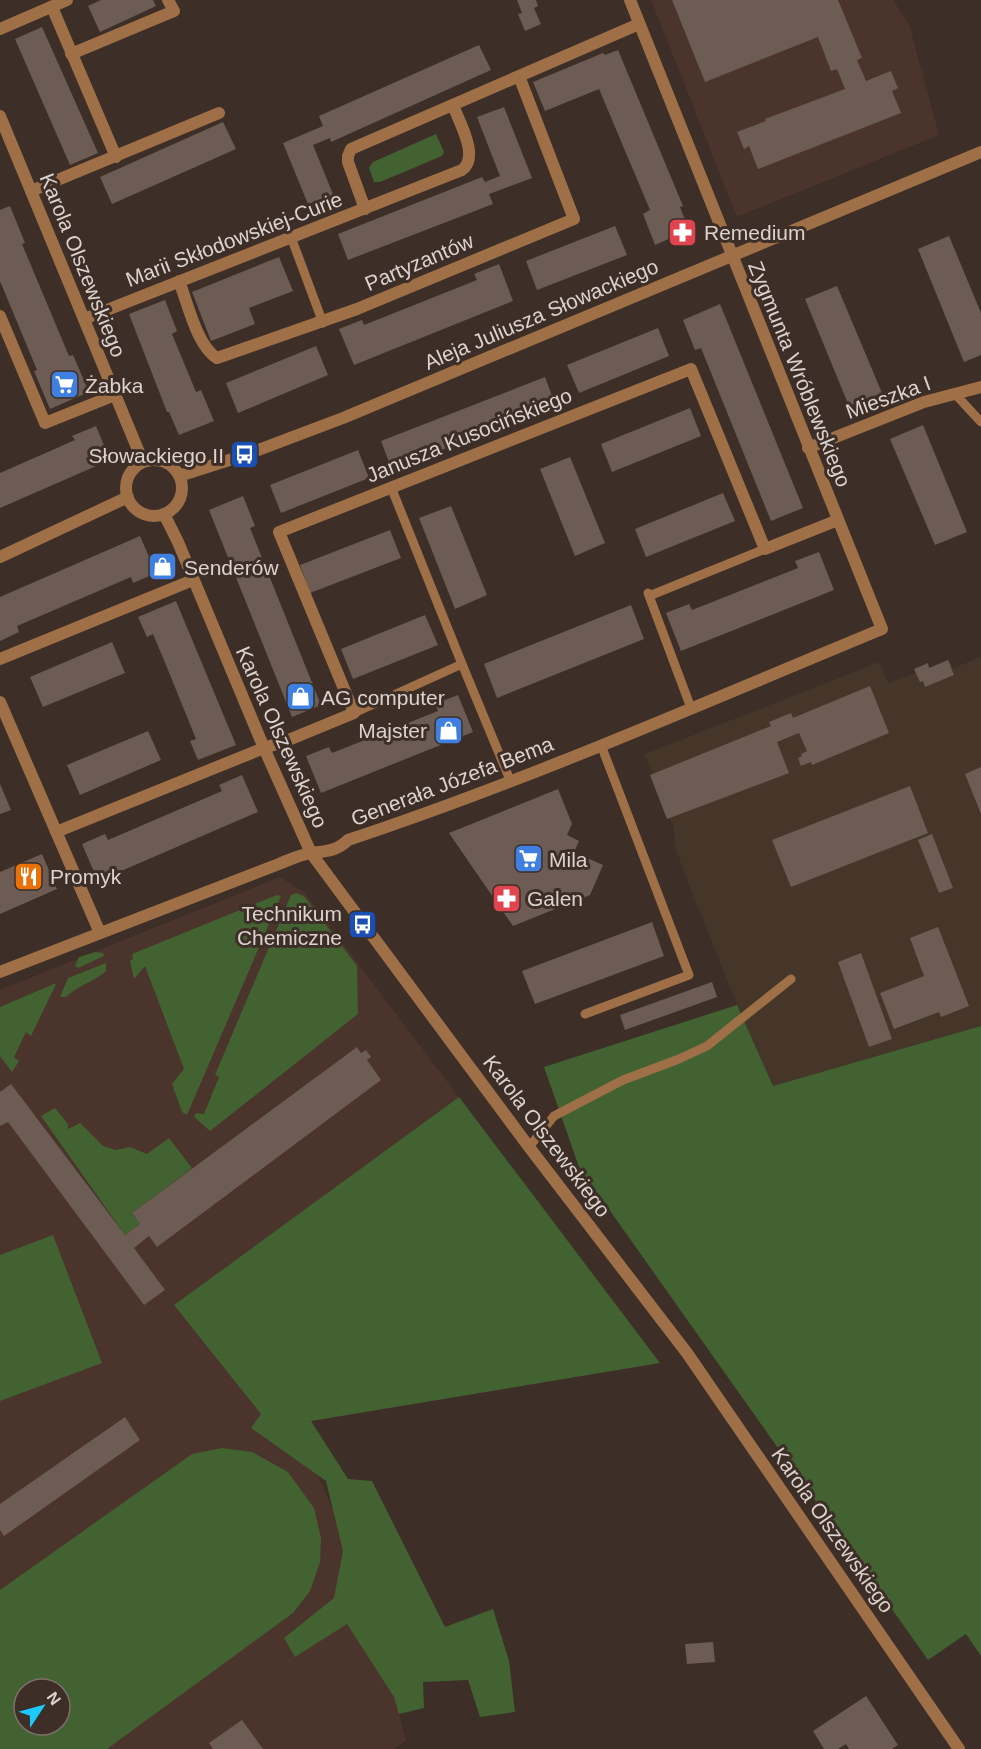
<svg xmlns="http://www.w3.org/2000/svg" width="981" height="1749" font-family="Arial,sans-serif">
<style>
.industrial{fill:#453629}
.built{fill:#4a342b;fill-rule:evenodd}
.green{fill:#426231;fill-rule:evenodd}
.building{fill:#6d5c54}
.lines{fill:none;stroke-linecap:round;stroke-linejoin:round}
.service{stroke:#9f7047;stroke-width:9}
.minor{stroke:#9f7047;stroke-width:12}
.tertiary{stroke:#9f7047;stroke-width:12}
.labels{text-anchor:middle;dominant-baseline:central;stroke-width:6;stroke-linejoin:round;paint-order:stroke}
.poi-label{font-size:21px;fill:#dcd2ce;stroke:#3d2e27;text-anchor:start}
.street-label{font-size:21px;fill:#dcd2ce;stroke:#3d2e27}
</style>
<rect width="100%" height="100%" fill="#3d2e27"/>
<path class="industrial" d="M981 657V1026L773 1086 737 1005 684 872 675 846 674 829 645 754 879 662 888 683 950 660 953 668Z"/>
<path class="built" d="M651 0H893L909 24 939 135 737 217Z
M280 877 305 893 459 1097 174 1305 319 1478 370 1594 406 1741 395 1749H0V990ZM24 1689H60V1725H24Z"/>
<path class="green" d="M436 134 444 152 442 156 380 182H374L369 168 373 162Z
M296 893 304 896 357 966 358 1014 210 1131 194 1117 196 1113 204 1114 219 1077 215 1075 291 895Z
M277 895 281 896 187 1115 182 1112 172 1084 184 1069 145 966 134 979 130 961 133 959 132 954Z
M95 952 103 953 104 956 78 968 75 966 79 957Z
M106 963V971C94 982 78 985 66 997H60L68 978Z
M54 984H56L31 1036 26 1032 14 1057 19 1061 12 1072 0 1056V1007Z
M737 1005 773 1086 981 1026V1656L966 1634 928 1660 579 1167 544 1067Z
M459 1097 660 1363 311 1421 348 1479 372 1481 445 1627 493 1609 509 1661 515 1712 480 1717 468 1680 423 1682 424 1708 399 1714 394 1697 347 1624 295 1657 284 1638 334 1598 343 1551 326 1481 251 1428 261 1414 174 1305Z
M55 1108 68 1124V1129L80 1123 103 1146 116 1150 130 1147 147 1154 169 1138 192 1168 132 1213 140 1224 125 1235 41 1116Z
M53 1235 102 1363 0 1401V1255Z
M222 1448 252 1452 288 1472 314 1508 321 1538 320 1562 310 1591 293 1613 107 1749H0V1590L192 1454ZM24 1689H60V1725H24Z"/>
<path class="building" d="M101 0H153L156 6 100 32 88 6Z
M517 0H536L538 6 534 8 541 24 525 31 518 14 522 13Z
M672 0H838L862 58 857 60 866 81 891 71 898 88 892 91 901 113 758 169 749 146 744 149 737 132 766 121 765 119 845 89 837 69 831 71 818 37 705 82Z
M42 27 98 153 70 165 15 39Z
M479 45 491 70 331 142 330 138 313 145 337 204 312 214 283 143 323 126 319 116Z
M618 50 683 206 680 207 689 230 655 245 643 214 650 210 599 89 545 111 533 82 603 53 605 55Z
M504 107 532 178 489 194 493 204 348 260 338 234 482 177 485 182 500 176 477 117Z
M223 122 236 149 112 204 100 177Z
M10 206 25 243 22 244 69 356 73 355 89 392 50 409 34 371 37 370 0 281V210Z
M615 226 627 255 537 290 526 261Z
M949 236 981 313V355L964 362 918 249Z
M279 257 293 291 249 308 255 324 211 341 192 292Z
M499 264 513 301 354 365 339 329 362 320 364 325 477 280 474 274Z
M837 286 882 393 849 406 805 299Z
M165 300 177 331 172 334 196 392 201 390 214 421 179 435 169 412H167L129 314Z
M720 304 803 508 771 521 701 348 695 350 683 320Z
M658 328 669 356 579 393 567 365Z
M316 346 328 375 238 413 226 383Z
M545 377 557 409 530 420 528 416 419 459 421 464 394 475 381 441Z
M690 408 701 436 612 472 601 444Z
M923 425 967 532 935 545 890 439Z
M96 426 110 460 0 508V473L75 440 72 436Z
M358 450 369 478 281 513 270 485Z
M570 457 605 543 575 556 540 469Z
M723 493 735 521 646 557 635 529Z
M243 496 255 526 250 528 321 705 292 717 209 510Z
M451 506 487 595 455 609 419 518Z
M390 530 401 558 310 593 300 565Z
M140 536 156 573 133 583 131 577 17 626 19 632 0 641V597Z
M819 552 834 590 681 651 666 613 689 604 692 610 798 568 795 561Z
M165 559 170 572 159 577 154 564Z
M176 601 236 745 198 760 190 741 196 739 166 665 153 634 147 637 138 617Z
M631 605 644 639 497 698 484 664Z
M425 615 438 645 353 679 341 649Z
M112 642 125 673 43 707 30 677Z
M948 660 954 675 925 687 923 681 920 682 914 669 928 663 929 668Z
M870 686 889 733 812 765 811 762 801 766 798 758 802 756 801 754 807 751 799 733 777 742 789 773 667 819 650 775 771 726 769 722 791 713 793 718Z
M458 695 473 732 321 793 306 756 329 747 332 753 438 711 435 704Z
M148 731 161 760 80 795 67 765Z
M981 767V814L965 774Z
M242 775 258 812 98 881 82 844 105 834 108 840 222 791 219 785Z
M0 784 11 810 0 814Z
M910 786 928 833 791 887 772 840Z
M558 789 572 824 567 835 579 841 574 852 603 865 590 895 513 926 449 833Z
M932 834 953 888 939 893 918 840Z
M42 854 57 889 0 914V872Z
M652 922 664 956 535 1004 522 971Z
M938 927 969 1006 941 1017 939 1012 894 1029 880 993 924 976 910 938Z
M861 953 892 1039 869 1047 838 962Z
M712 982 717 997 625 1030 620 1015Z
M357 1047 361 1053 366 1050 371 1057 367 1060 381 1080 157 1247 149 1236 134 1248 165 1290 144 1305 8 1122 0 1126V1092L11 1084 125 1235 140 1224 132 1213Z
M125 1417 140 1440 4 1536 0 1530V1504Z
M713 1642 715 1662 687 1664 685 1644Z
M866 1696 898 1745 892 1749H849L846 1744 838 1749H824L813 1731Z
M242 1720 263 1749H213L209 1743Z"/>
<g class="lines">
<path class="service" d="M291 237 323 323
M956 395 981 422
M391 487 462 664
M648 593 691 708
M649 596 765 549
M354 713 462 664 510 780
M585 1014 689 975 601 745
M529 1147 554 1116 623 1080 679 1059 707 1046 791 979"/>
<path class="minor" d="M52 7 116 157
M0 29 67 0
M71 54 174 11 168 0
M31 191 219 113
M365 209 348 162V156L351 149 639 24
M179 281C188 304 197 346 217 358L357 309 574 219 519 76
M0 316 45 423 115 395
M84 319 462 170C480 157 459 122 453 105
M808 448 924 402 981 387
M0 659 193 580
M0 702 100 933
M56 832 264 748 286 741 354 713 279 532 691 369 765 549 838 520
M0 972 279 864C289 860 301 854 312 853 326 851 337 851 348 840 529 780 705 702 882 629L630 0"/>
<path class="tertiary" d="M0 116 143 462
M126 488a28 28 0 1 1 56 0a28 28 0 1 1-56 0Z
M179 476 245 455 343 418 981 152
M164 514 178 542 264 748 311 853 529 1147 687 1353 959 1749
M0 557 128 497"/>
</g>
<defs>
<symbol id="pharmacy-square" viewBox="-11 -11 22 22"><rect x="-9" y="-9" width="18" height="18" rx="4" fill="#e0444e" stroke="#3d2e27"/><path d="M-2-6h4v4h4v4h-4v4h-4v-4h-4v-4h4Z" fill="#fff"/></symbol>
<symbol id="supermarket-square" viewBox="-11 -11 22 22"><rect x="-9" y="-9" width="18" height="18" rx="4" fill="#3f7fe0" stroke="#3d2e27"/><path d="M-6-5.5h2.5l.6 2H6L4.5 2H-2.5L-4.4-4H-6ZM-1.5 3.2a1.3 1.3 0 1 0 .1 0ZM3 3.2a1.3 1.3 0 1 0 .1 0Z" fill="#fff"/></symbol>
<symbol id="bus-square" viewBox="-11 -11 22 22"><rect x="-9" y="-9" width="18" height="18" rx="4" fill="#1a4fb4" stroke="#3d2e27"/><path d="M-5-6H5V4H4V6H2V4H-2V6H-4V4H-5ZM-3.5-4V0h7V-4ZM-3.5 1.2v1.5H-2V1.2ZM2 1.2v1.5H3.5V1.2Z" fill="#fff"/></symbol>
<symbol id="shop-square" viewBox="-11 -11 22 22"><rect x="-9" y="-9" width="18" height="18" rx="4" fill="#3f7fe0" stroke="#3d2e27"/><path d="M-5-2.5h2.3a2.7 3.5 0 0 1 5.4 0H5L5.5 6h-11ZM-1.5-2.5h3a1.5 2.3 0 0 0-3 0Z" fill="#fff"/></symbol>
<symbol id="restaurant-square" viewBox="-11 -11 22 22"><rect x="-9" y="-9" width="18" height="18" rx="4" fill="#e8710a" stroke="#3d2e27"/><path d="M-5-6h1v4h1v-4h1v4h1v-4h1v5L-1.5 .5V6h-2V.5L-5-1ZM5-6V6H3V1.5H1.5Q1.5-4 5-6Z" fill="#fff"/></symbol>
</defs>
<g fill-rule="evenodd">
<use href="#pharmacy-square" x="666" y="216" width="33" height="33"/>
<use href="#supermarket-square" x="48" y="368" width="33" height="33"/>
<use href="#bus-square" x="228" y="438" width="33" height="33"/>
<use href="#shop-square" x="146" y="550" width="33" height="33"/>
<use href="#shop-square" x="284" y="680" width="33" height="33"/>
<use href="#shop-square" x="432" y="714" width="33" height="33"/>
<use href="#supermarket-square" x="512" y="842" width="33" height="33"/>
<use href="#restaurant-square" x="12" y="860" width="33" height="33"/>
<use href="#pharmacy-square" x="490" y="882" width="33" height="33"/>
<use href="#bus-square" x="346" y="908" width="33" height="33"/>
</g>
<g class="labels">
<g class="poi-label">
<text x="704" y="232">Remedium</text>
<text x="85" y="385">Żabka</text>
<text x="224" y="455" text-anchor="end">Słowackiego II</text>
<text x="184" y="567">Senderów</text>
<text x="321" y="697">AG computer</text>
<text x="427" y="730" text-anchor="end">Majster</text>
<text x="549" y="859">Mila</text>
<text x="50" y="876">Promyk</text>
<text x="527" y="898">Galen</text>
<text x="342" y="913" text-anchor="end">Technikum<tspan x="342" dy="24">Chemiczne</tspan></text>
</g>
<g class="street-label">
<text transform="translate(234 239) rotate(-21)">Marii Skłodowskiej-Curie</text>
<text transform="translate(419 262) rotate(-23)">Partyzantów</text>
<text transform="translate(83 265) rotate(68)">Karola Olszewskiego</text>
<text transform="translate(541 314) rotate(-23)">Aleja Juliusza Słowackiego</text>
<text transform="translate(800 374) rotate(68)">Zygmunta Wróblewskiego</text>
<text transform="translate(888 397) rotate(-20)">Mieszka I</text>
<text transform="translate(469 435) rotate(-22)">Janusza Kusocińskiego</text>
<text transform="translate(282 737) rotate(66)">Karola Olszewskiego</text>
<text transform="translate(452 781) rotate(-21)">Generała Józefa Bema</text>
<text transform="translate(547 1136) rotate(53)">Karola Olszewskiego</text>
<text transform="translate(833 1530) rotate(55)">Karola Olszewskiego</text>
</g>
</g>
<g transform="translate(42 1707) rotate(54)"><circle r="28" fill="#3d2e27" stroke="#7d706a" stroke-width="1.5"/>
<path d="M0-4.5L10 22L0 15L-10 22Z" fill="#1cc9fc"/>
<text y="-9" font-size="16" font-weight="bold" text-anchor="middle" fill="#dcd2ce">N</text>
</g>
</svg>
